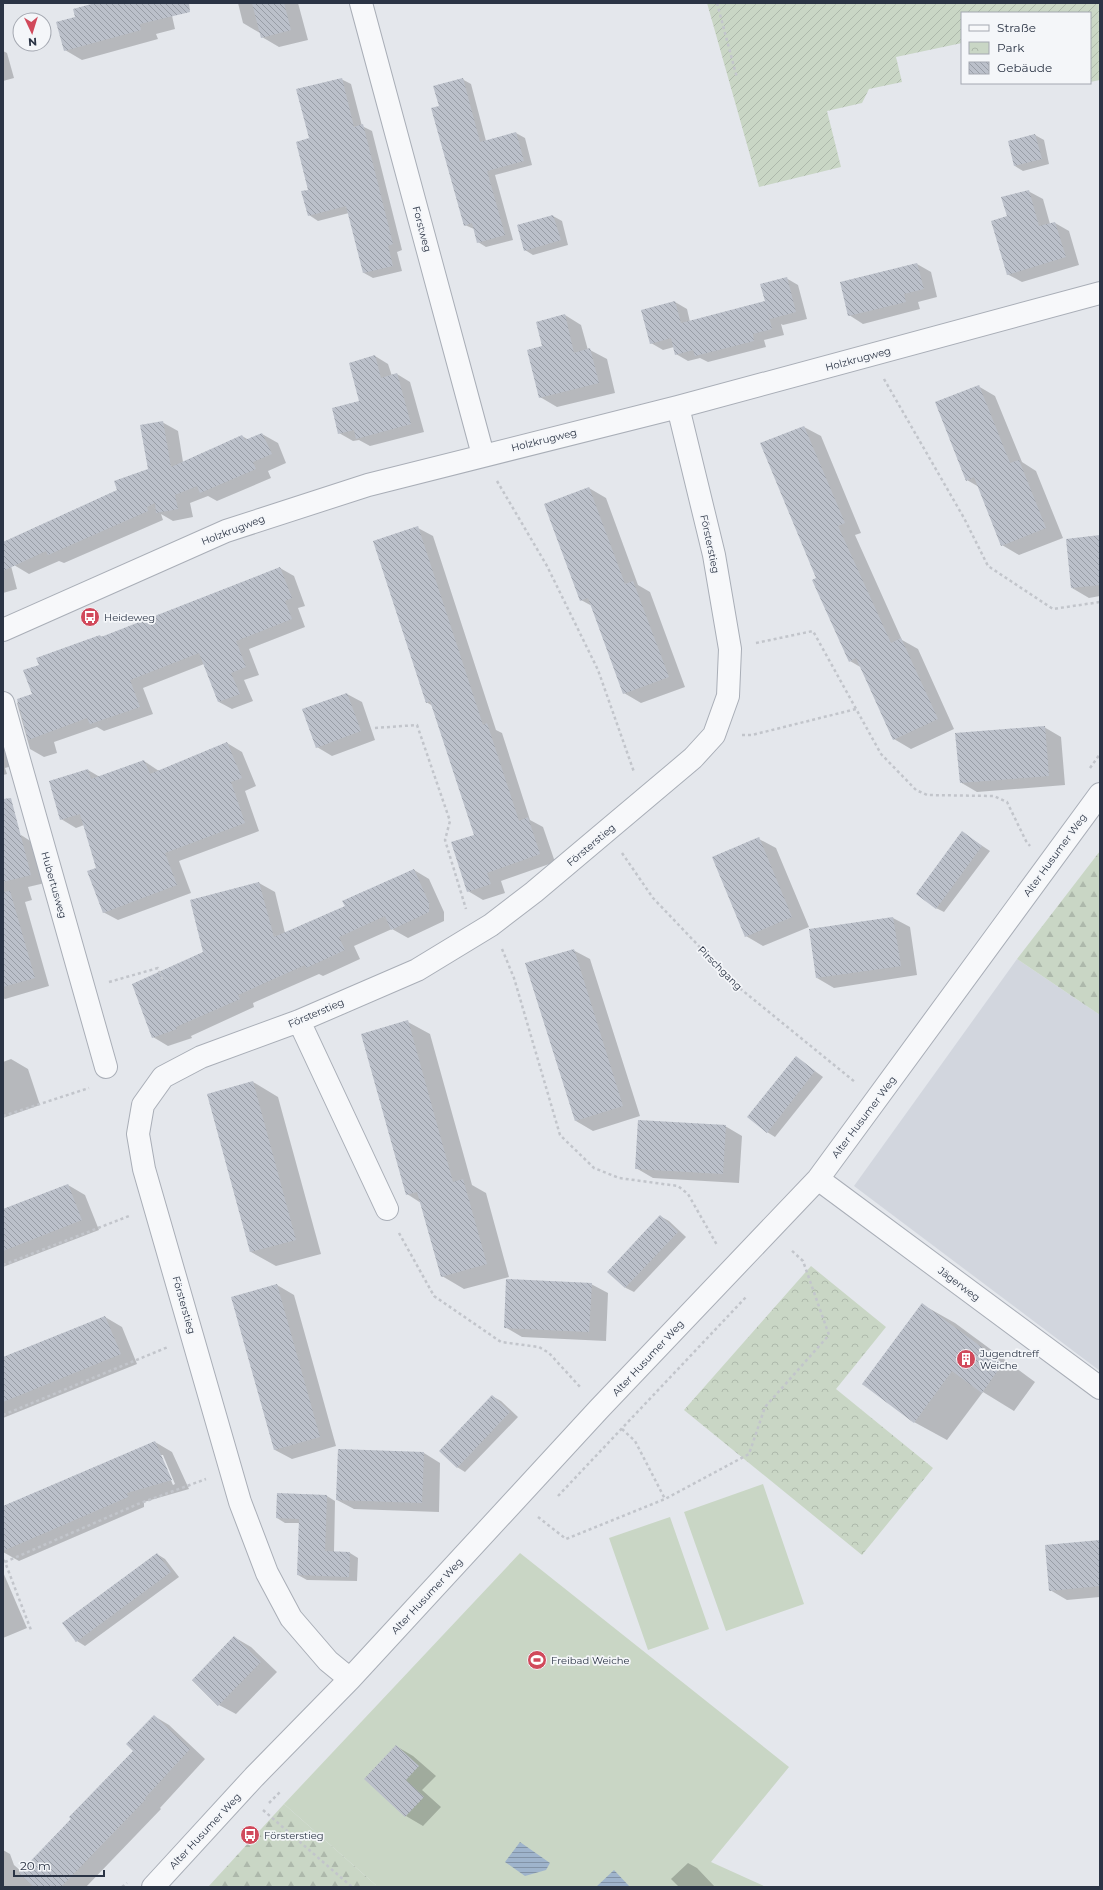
<svg xmlns="http://www.w3.org/2000/svg" width="1103" height="1890" font-family="Montserrat,sans-serif">
<style>
.built{fill:#d2d6de}
.grass{fill:#c9d6c5}
.forest{fill:url(#forest-firs)}
.park{fill:url(#park-crowns)}
.garden{fill:url(#garden-furrows)}
.water{fill:url(#water-rules)}
.shadow{fill:#0003;fill-rule:evenodd}
.building{fill:url(#building-back-hatch)}
.lines{fill:none;stroke-linecap:round;stroke-linejoin:round}
.minor-casing{stroke:#a9aeb7;stroke-width:24}
.path{stroke:#c2c5cb;stroke-width:2.5;stroke-dasharray:3 3;stroke-linecap:butt}
.minor{stroke:#f7f8fa;stroke-width:22}
.labels{text-anchor:middle;dominant-baseline:central;stroke-width:3.5;stroke-linejoin:round;paint-order:stroke}
.street-label{font-size:10px;fill:#2b3445;stroke:#f4f6f9}
.poi-label{font-size:10px;fill:#2b3445;stroke:#f4f6f9;text-anchor:start}
</style>
<defs>
<pattern id="forest-firs" width="22" height="20" patternUnits="userSpaceOnUse"><rect width="22" height="20" fill="#c9d6c5"/><path d="M5 1l3.5 6h-7zM16 11l3.5 6h-7z" fill="#adb8ab"/></pattern>
<pattern id="park-crowns" width="20" height="18" patternUnits="userSpaceOnUse"><rect width="20" height="18" fill="#c9d6c5"/><path d="M2 6a3 3 0 1 1 6 0M12 15a3 3 0 1 1 6 0" fill="none" stroke="#adb8ab"/></pattern>
<pattern id="garden-furrows" width="10" height="10" patternUnits="userSpaceOnUse"><rect width="10" height="10" fill="#c9d6c5"/><path d="M-1 1l2-2M0 10L10 0M9 11l2-2" fill="none" stroke="#adb8ab"/></pattern>
<pattern id="water-rules" width="6" height="5" patternUnits="userSpaceOnUse"><rect width="6" height="5" fill="#9fb4cc"/><path d="M0 2.5h6" fill="none" stroke="#8293a7"/></pattern>
<pattern id="building-back-hatch" width="6" height="6" patternUnits="userSpaceOnUse"><rect width="6" height="6" fill="#bbc0ca"/><path d="M-1 5l2 2M0 0l6 6M5-1l2 2" fill="none" stroke="#989da6"/></pattern>
</defs>
<rect width="100%" height="100%" fill="#e4e7ec"/>
<path class="built" d="M1017 959 1100 1015V1371L854 1186Z"/>
<path class="grass" d="M763 1484 804 1604 726 1631 684 1512Z
M670 1517 709 1629 648 1650 609 1538Z
M520 1553 789 1767 711 1862 766 1887H378L284 1804Z"/>
<path class="forest" d="M1100 851V1015L1017 959Z
M284 1804 378 1887H208Z"/>
<path class="park" d="M811 1266 886 1327 836 1389 933 1468 862 1555 684 1410Z"/>
<path class="garden" d="M707 3H1100V80L1090 82V13H962V43L896 57 902 82 869 89 862 103 827 111 841 167 759 187Z"/>
<path class="water" d="M520 1842 550 1863 546 1870 525 1876 505 1862Z
M614 1870 630 1887H596Z"/>
<path class="shadow" d="M98 3H162L170 7 175 29 156 34 158 39 82 60 65 50 77 18Z
M238 3H298L308 40 279 47 262 37 260 33 243 23Z
M3 51 7 53 14 78 3 81Z
M341 79 351 84 362 126 372 131 402 250 397 252 402 271 373 278 364 273 349 213 318 221 309 215 310 139Z
M462 79 471 84 486 141 516 133 525 138 532 165 495 175 513 240 486 247 478 242 474 229 465 225 440 107Z
M1035 135 1044 140 1049 164 1023 171 1015 166 1009 141Z
M1028 191 1043 199 1050 224 1055 223 1069 231 1079 265 1022 282 1007 274 1008 217Z
M553 216 562 221 568 245 533 255 525 250Z
M917 264 931 272 937 297 918 302 920 309 863 324 849 315Z
M786 278 798 285 807 319 783 325 781 324 784 335 764 340 766 347 708 362 700 358 688 361 676 354 674 347 663 350 651 343 675 302 687 309 690 322 766 302Z
M565 315 581 325 588 350H590L607 359 615 393 557 407 540 397 543 347Z
M375 356 388 364 392 376 397 374 410 382 424 432 370 446 359 440 353 441 339 433 360 401Z
M978 386 995 396 1022 462 1036 471 1063 538 1019 555 1002 545 979 487 967 480Z
M162 422 178 431 183 462 242 436 249 440 262 434 278 443 286 463 268 471 271 478 217 501 208 496 190 503 193 517 173 521 161 514 163 520 64 563 59 561 29 574 14 565 149 469Z
M804 427 821 436 861 533 855 535 902 640 918 649 954 729 911 749 894 739 862 668 850 661 817 579Z
M589 488 606 498 638 585 650 592 685 687 641 703 624 693 592 606 581 600Z
M418 528 433 536 496 730 502 733 530 820 543 827 555 862 501 881 505 893 483 900 468 891 475 836 433 706 426 702Z
M1100 536V596L1089 598 1072 588Z
M3 562 11 566 17 589 3 593Z
M280 568 294 576 305 606 298 608 305 627 249 649 259 675 244 680 253 701 232 709 219 702 204 664 143 688 153 714 104 731 97 727 54 742 57 753 44 757 30 749 17 703 33 695 40 665 100 636 103 637Z
M347 694 362 702 375 740 332 756 317 747Z
M3 719 19 764 5 768 7 774 3 775Z
M1044 727 1061 737 1065 785 977 792 960 782Z
M227 743 242 752 256 786 245 791 259 831 179 861 191 893 118 920 103 912 97 868 84 825 76 828 61 819 88 770 100 777 144 761 159 771Z
M3 798 16 837 21 835 35 844 45 883 28 887 32 900 25 902 49 986 5 999 3 998Z
M963 833 990 851 944 912 936 908Z
M759 839 776 848 809 927 763 946 746 936Z
M414 870 429 879 444 912V921L408 938 392 929 354 946 360 959 323 976 319 974 253 1003 254 1007 191 1036 192 1038 168 1046 153 1037 205 953 191 901 259 883 275 892 285 933 346 907Z
M893 918 910 927 917 975 834 988 817 978Z
M573 950 590 959 640 1116 593 1131 576 1121 527 964Z
M408 1022 430 1034 472 1185 486 1193 509 1277 464 1289 442 1276 421 1203 407 1194Z
M796 1057 823 1077 775 1137 767 1132Z
M11 1059 28 1069 40 1105 3 1118V1062Z
M253 1082 278 1097 321 1254 276 1266 251 1252Z
M725 1126 742 1136 739 1183 653 1178 636 1168Z
M68 1185 85 1195 99 1230 3 1267V1210Z
M660 1216 669 1221 686 1237 634 1292 626 1288 609 1271Z
M591 1284 608 1293 606 1341 522 1337 505 1327Z
M277 1285 294 1295 336 1446 292 1459 275 1450Z
M923 1305 955 1323 1035 1382 1014 1411 983 1392 947 1440 914 1422Z
M105 1317 122 1327 137 1364 3 1418V1358Z
M492 1396 501 1401 518 1417 465 1472 457 1467Z
M155 1442 172 1452 189 1489 144 1502V1507L19 1561 3 1552V1507ZM160 1455H163L175 1484 173 1485Z
M424 1453 440 1463 439 1512 354 1509 337 1500Z
M278 1494 327 1496 335 1501 334 1552 350 1553 358 1558 357 1581 307 1580 298 1575 300 1523H285L277 1518Z
M1100 1541V1597L1067 1600 1050 1590Z
M157 1554 165 1559 179 1577 85 1646 77 1641 64 1624Z
M3 1572 27 1628 3 1638Z
M234 1637 251 1647 277 1672 236 1714 219 1705Z
M154 1716 169 1725 205 1759 160 1808 161 1809 86 1887H3V1850L10 1854 14 1865 22 1872 134 1751Z
M396 1746 413 1756 436 1776 422 1790 441 1807 423 1826 406 1816 365 1779Z
M688 1863 697 1868 715 1887H679L671 1879Z"/>
<path class="building" d="M95 3H189L190 12 140 24 141 30 64 51 56 22 75 17 73 9Z
M252 3H284L291 30 261 38Z
M342 78 354 127 363 124 393 244 388 246 393 266 363 273 346 206 308 216 301 191 308 190 296 142 309 138 296 89Z
M463 78 480 142 516 132 524 161 487 171 505 235 477 243 472 223 464 226 431 108 439 106 433 86Z
M1035 134 1042 159 1014 166 1008 141Z
M1029 190 1039 226 1055 222 1066 257 1007 275 991 221 1007 216 1001 197Z
M553 215 561 240 524 251 517 225Z
M917 263 924 289 904 294 906 302 848 316 840 282Z
M787 277 796 312 770 319 767 308 772 329 753 334 754 341 695 356 693 350 675 355 671 338 650 344 641 310 675 301 681 323 765 301 760 284Z
M565 314 574 353 590 348 599 383 539 398 527 350 542 346 536 322Z
M375 355 381 378 397 373 411 424 356 439 354 430 338 434 332 408 359 401 349 363Z
M979 385 1010 463 1019 460 1046 528 1001 546 974 477 966 481 935 402Z
M163 421 171 467 242 435 245 440 262 433 272 454 253 462 256 469 200 493 197 486 175 495 178 509 156 513 155 503 147 507 148 511 48 555 46 551 3 571V542L117 490 114 481 148 469 140 425Z
M804 426 845 523 838 526 891 643 901 638 938 719 893 740 856 658 849 662 812 580 816 578 760 443Z
M589 487 625 584 633 581 669 677 623 694 588 598 580 601 544 504Z
M418 526 483 725 487 723 519 821 528 817 540 854 487 873 491 884 467 892 451 842 474 835 430 701 426 703 373 541Z
M1100 535V585L1071 588 1066 539Z
M280 567 292 598 285 601 292 619 236 641 246 667 231 673 240 694 218 702 199 653 130 680 140 707 90 724 87 718 28 740 17 699 32 694 23 670 39 665 36 658 100 635 101 637Z
M347 693 361 731 316 748 302 709Z
M1045 726 1049 776 960 783 955 733Z
M227 742 242 778 231 782 245 823 165 853 177 885 103 913 87 871 96 868 80 814 60 820 49 781 88 769 91 779 144 760 150 774Z
M11 798 31 875 3 882V799Z
M962 831 982 846 936 909 916 894Z
M759 837 792 917 745 937 712 857Z
M414 869 429 903V912L391 930 385 916 339 937 345 950 306 968 305 965 238 995 240 999 176 1027 177 1029 152 1038 132 984 203 952 190 900 259 882 274 937 345 906 342 901Z
M10 891 35 978 3 987V892Z
M893 917 901 966 816 978 809 929Z
M574 949 623 1106 575 1121 525 963Z
M408 1020 453 1182 463 1179 487 1264 441 1277 417 1192 406 1195 361 1034Z
M796 1056 815 1071 767 1133 747 1117Z
M253 1081 296 1240 250 1252 207 1094Z
M638 1120 726 1125 723 1174 635 1169Z
M68 1184 82 1220 3 1251V1209Z
M660 1215 678 1232 625 1288 607 1272Z
M506 1279 592 1283 589 1332 504 1328Z
M277 1284 320 1437 274 1450 231 1297Z
M922 1303 1003 1363 982 1393 952 1371 914 1423 862 1384Z
M105 1316 121 1354 3 1402V1357Z
M492 1395 510 1412 457 1468 439 1451Z
M155 1441 172 1480 127 1493 128 1497 3 1551V1506Z
M338 1449 424 1452 422 1503 336 1500Z
M277 1493 327 1495 325 1551 350 1552 349 1577 297 1575 299 1519 276 1518Z
M1100 1540V1586L1049 1591 1045 1545Z
M157 1553 171 1572 76 1642 62 1623Z
M234 1636 261 1662 218 1706 192 1680Z
M154 1715 190 1749 145 1798 146 1799 61 1887H34L19 1873 71 1819 69 1817 133 1751 126 1744Z
M396 1745 419 1766 406 1780 424 1797 405 1817 364 1779Z"/>
<g class="lines">
<defs>
<path id="minor" d="M361 3 483 455
M3 630 226 531 368 485 678 407 1100 293
M3 703 106 1067
M299 1021 387 1209
M818 1179 1100 1388
M350 1679 328 1661 291 1618 267 1573 240 1502 144 1169 138 1134 143 1105 163 1077 201 1057 299 1021 417 970 491 925 534 892 693 758 714 735 728 696 730 649 714 555 678 407
M153 1887 254 1777 350 1679 599 1409 818 1179 1100 794"/>
</defs>
<use href="#minor" class="minor-casing"/>
<path class="path" d="M717 3 737 78
M884 379 964 518 988 566 1053 609 1100 602
M497 481 547 566 598 670 634 772
M756 643 813 631 881 754 916 790 927 795 994 796 1007 802 1026 841 1030 846
M375 728 417 725 450 821 445 840 466 909
M742 735H752L856 709
M1090 768 1100 754
M622 853 653 898 737 986 855 1082
M502 949 514 978 560 1135 594 1168 619 1178 678 1186 688 1194 717 1245
M109 982 158 968 163 981
M3 1116 89 1088
M399 1233 434 1296 501 1342 539 1347 549 1353 581 1388
M3 1265 129 1216
M3 1415 168 1347
M622 1429 635 1441 665 1499
M558 1496 747 1296
M538 1517 566 1539 665 1499 749 1454 765 1407 829 1335 803 1261 790 1249
M3 1560 5 1562 31 1630
M5 1562 138 1504 206 1479
M269 1803 281 1791
M263 1810 352 1887
M122 1887 127 1883"/>
<use href="#minor" class="minor"/>
</g>
<defs>
<symbol id="bus-disc" viewBox="-11 -11 22 22"><circle r="9.5" fill="#d1495b" stroke="#f4f6f9"/><path d="M-5-6H5V4H4V6H2V4H-2V6H-4V4H-5ZM-3.5-4V0h7V-4ZM-3.5 1.2v1.5H-2V1.2ZM2 1.2v1.5H3.5V1.2Z" fill="#fff"/></symbol>
<symbol id="building-disc" viewBox="-11 -11 22 22"><circle r="9.5" fill="#d1495b" stroke="#f4f6f9"/><path d="M-4-6H4V6H1V3H-1V6H-4ZM-2.5-4.3h1.7v1.8h-1.7ZM.8-4.3h1.7v1.8H.8ZM-2.5-1h1.7V.8h-1.7ZM.8-1h1.7V.8H.8Z" fill="#fff"/></symbol>
<symbol id="stadium-disc" viewBox="-11 -11 22 22"><circle r="9.5" fill="#d1495b" stroke="#f4f6f9"/><path d="M0-5a6.5 5 0 1 0 0 10a6.5 5 0 1 0 0-10ZM-3.5-1.8h7v3.6h-7Z" fill="#fff"/></symbol>
</defs>
<g fill-rule="evenodd">
<use href="#bus-disc" x="79" y="606" width="22" height="22"/>
<use href="#building-disc" x="955" y="1348" width="22" height="22"/>
<use href="#stadium-disc" x="526" y="1649" width="22" height="22"/>
<use href="#bus-disc" x="239" y="1824" width="22" height="22"/>
</g>
<g class="labels">
<g class="street-label">
<text transform="translate(422 229) rotate(75)">Forstweg</text>
<text transform="translate(858 359) rotate(-15)">Holzkrugweg</text>
<text transform="translate(544 440) rotate(-14)">Holzkrugweg</text>
<text transform="translate(233 530) rotate(-21)">Holzkrugweg</text>
<text transform="translate(710 544) rotate(78)">Försterstieg</text>
<text transform="translate(591 845) rotate(-40)">Försterstieg</text>
<text transform="translate(1055 855) rotate(-54)">Alter Husumer Weg</text>
<text transform="translate(54 885) rotate(74)">Hubertusweg</text>
<text transform="translate(720 968) rotate(45)">Pirschgang</text>
<text transform="translate(316 1013) rotate(-23)">Försterstieg</text>
<text transform="translate(864 1117) rotate(-53)">Alter Husumer Weg</text>
<text transform="translate(959 1284) rotate(37)">Jägerweg</text>
<text transform="translate(184 1305) rotate(74)">Försterstieg</text>
<text transform="translate(648 1358) rotate(-47)">Alter Husumer Weg</text>
<text transform="translate(427 1596) rotate(-47)">Alter Husumer Weg</text>
<text transform="translate(205 1831) rotate(-47)">Alter Husumer Weg</text>
</g>
<g class="poi-label">
<text x="104" y="617">Heideweg</text>
<text x="980" y="1353">Jugendtreff<tspan x="980" dy="12">Weiche</tspan></text>
<text x="551" y="1660">Freibad Weiche</text>
<text x="264" y="1835">Försterstieg</text>
</g>
</g>
<rect width="1103" height="1890" fill="none" stroke="#2b3445" stroke-width="8"/>
<rect x="961" y="12" width="130" height="72" fill="#f4f6f9" stroke="#a4a8b1"/>
<rect x="969" y="25" width="20" height="6" fill="#f7f8fa" stroke="#a4a8b1"/>
<text x="997" y="32" font-size="12" fill="#2b3445">Straße</text>
<rect x="969" y="42" width="20" height="12" fill="url(#park-crowns)" stroke="#a4a8b1"/>
<text x="997" y="52" font-size="12" fill="#2b3445">Park</text>
<rect x="969" y="62" width="20" height="12" fill="url(#building-back-hatch)" stroke="#a4a8b1"/>
<text x="997" y="72" font-size="12" fill="#2b3445">Gebäude</text>
<g transform="translate(32 32) rotate(176)"><circle r="19" fill="#f4f6f9" stroke="#a4a8b1"/>
<path d="M0-3L7 15L0 10L-7 15Z" fill="#d1495b"/>
<text y="-6" font-size="11" font-weight="bold" text-anchor="middle" fill="#2b3445">N</text>
</g>
<path d="M14 1870v6h90v-6" fill="none" stroke="#2b3445" stroke-width="2"/>
<text x="20" y="1870" font-size="12" fill="#2b3445" stroke="#f4f6f9" stroke-width="3" paint-order="stroke">20 m</text>
</svg>
